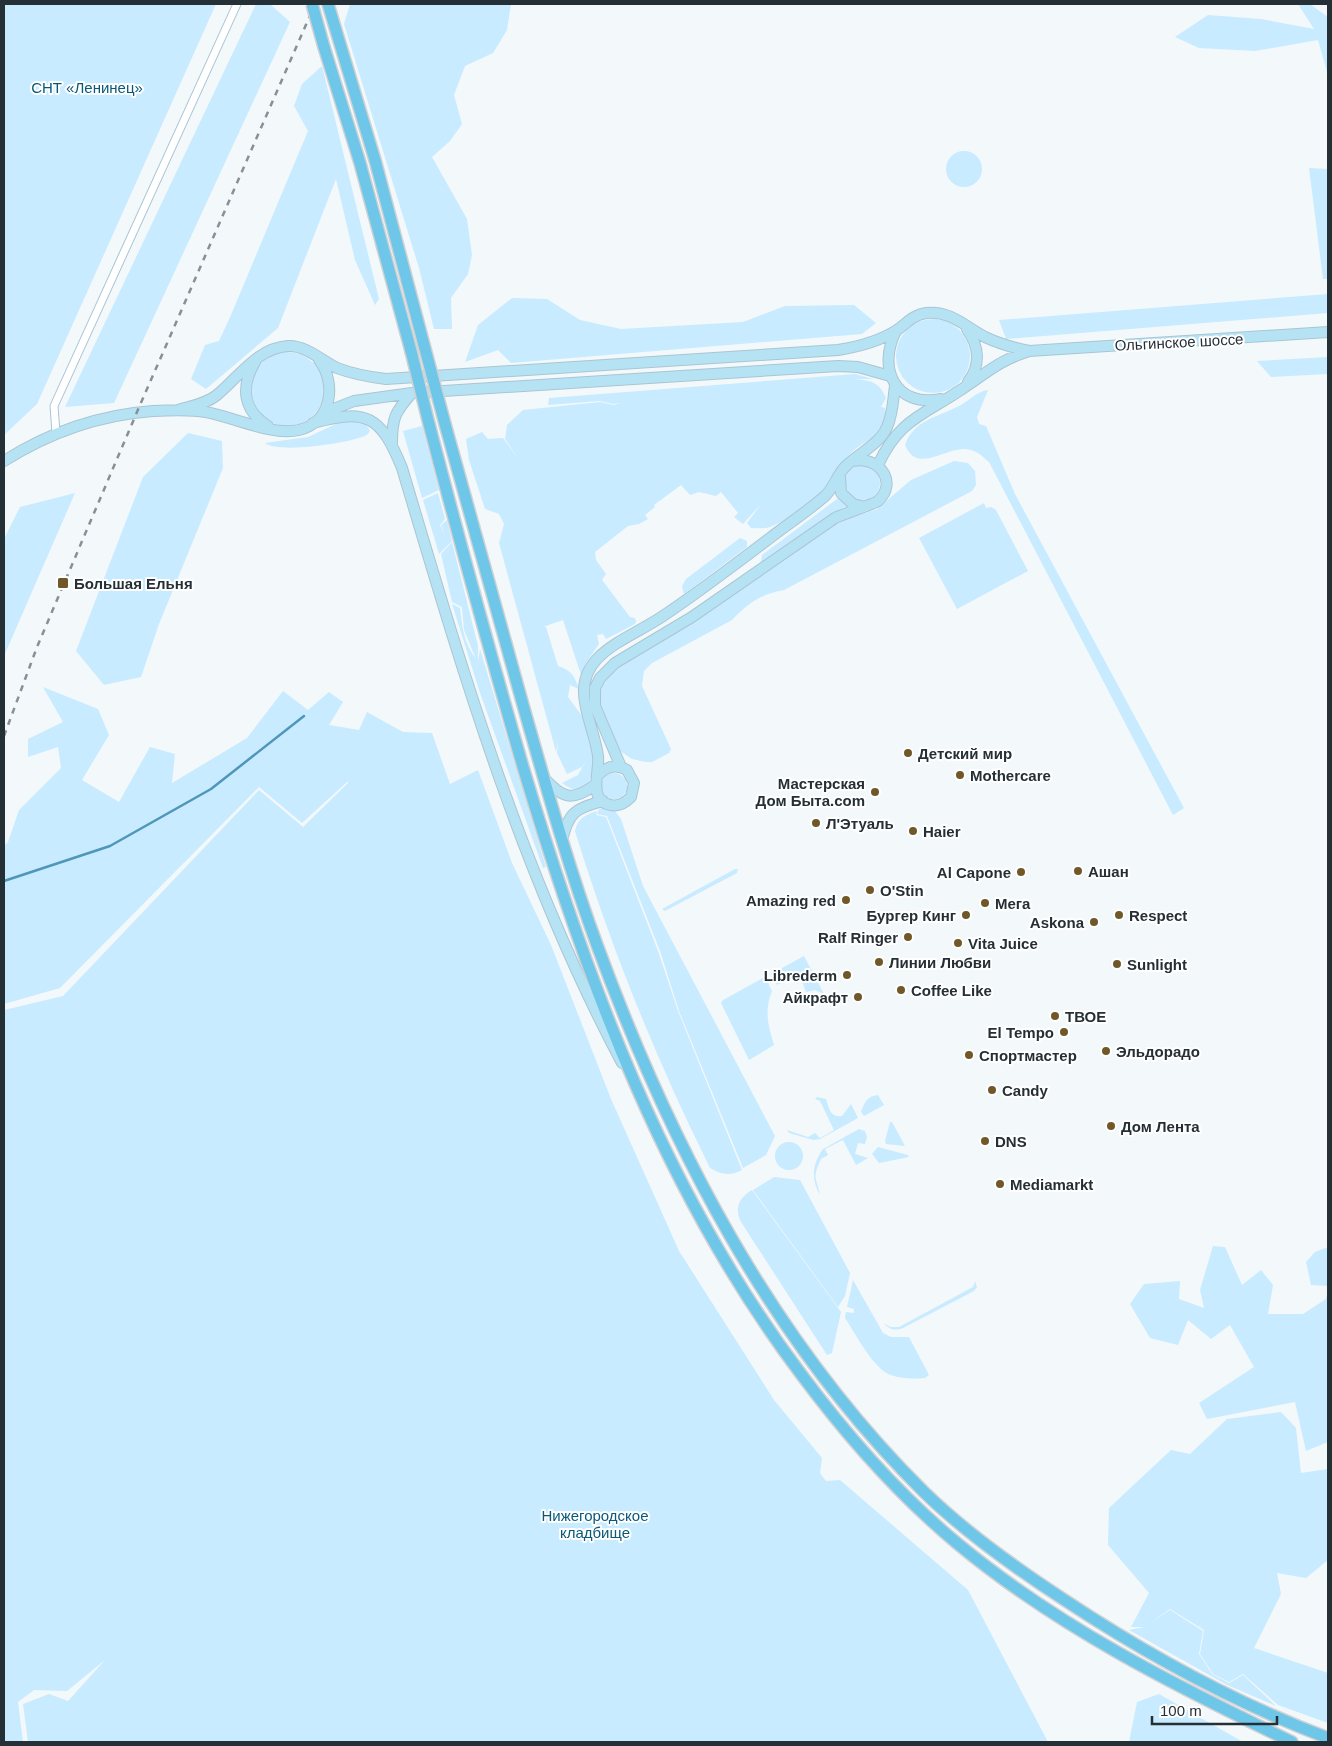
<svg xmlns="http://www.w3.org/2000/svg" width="1332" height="1746" font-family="Helvetica,sans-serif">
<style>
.green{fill:#c8ebff}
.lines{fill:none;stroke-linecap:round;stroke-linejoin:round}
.stream{stroke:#4f96ba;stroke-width:2.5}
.street-casing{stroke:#aac5d4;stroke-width:9}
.secondary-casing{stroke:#aac5d4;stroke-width:12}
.primary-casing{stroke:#cfd1d3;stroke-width:14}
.street{stroke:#fff;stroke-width:7}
.secondary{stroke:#b6e3f4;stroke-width:10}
.primary{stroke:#6ec7e9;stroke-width:11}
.rail{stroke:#889095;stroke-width:2.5;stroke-dasharray:6 6;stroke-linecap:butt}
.primary-bridge-casing{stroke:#cfd1d3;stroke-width:14;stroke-linecap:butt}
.primary-bridge{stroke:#6ec7e9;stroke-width:11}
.poi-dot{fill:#705828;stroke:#fff;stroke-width:2}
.labels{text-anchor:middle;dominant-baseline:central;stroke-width:4;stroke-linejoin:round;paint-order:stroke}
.park-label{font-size:15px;fill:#095979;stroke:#fff}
.street-label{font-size:15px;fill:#253036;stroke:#fff}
.poi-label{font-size:15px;font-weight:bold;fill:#253036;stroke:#fff;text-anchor:start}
</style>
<rect width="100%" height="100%" fill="#f3f8fb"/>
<path class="green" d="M4 4H216L37 404 4 435Z
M256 4H270L290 22 114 403 65 407Z
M350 4H511L507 30 493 53 465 66 454 95 462 124 450 141 432 157 467 219 472 255 468 274 451 298 452 329H434L419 268 344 24Z
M1298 4H1310L1328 17 1327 72 1318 40 1255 51 1199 48 1175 37 1208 15 1261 19 1314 29Z
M322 66 379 299 375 305 355 260 336 179 278 328 206 389 191 379 205 345 219 341 231 315 308 131 294 106 302 84Z
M946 169a18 18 0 1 1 36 0a18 18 0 1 1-36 0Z
M1309 168 1328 169V279H1323Z
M1328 294V313L1006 339 999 320Z
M512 298 547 299 580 320 621 329 743 322 785 306 854 305 876 323 862 334 511 363 498 350 465 362 478 325Z
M896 356a37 37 0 1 1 74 0a37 37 0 1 1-74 0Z
M250 389a37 37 0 1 1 74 0a37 37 0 1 1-74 0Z
M1328 357V374L1271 377 1257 361Z
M855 374 873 379H854C870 380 880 382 886 398L881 407 885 408C890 437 867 437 851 453 841 463 836 477 827 488 818 497 781 524 770 527 764 529 757 528 751 528L747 523 761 504 743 524 734 517 738 513 721 492 716 496 699 492 690 495 681 485 654 505 655 507 645 515 648 519 639 524 628 526 595 552 596 560 606 574 602 580 630 617 635 618 636 621 635 624 606 639 603 634 597 635 599 644 586 663 582 678 563 620 543 627H546L558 666C572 671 574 675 579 689L570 685 568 697C577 710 589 722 593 737 598 758 594 807 562 783L578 775 588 757 582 767 567 774 557 753 558 740 556 752 499 543 504 524 499 514 485 509 469 460 466 439 482 432 488 439 503 438 520 461 505 439 507 425 523 410 600 402 614 405 620 403 613 404 600 401 548 405 549 398Z
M988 390 977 417 979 424 986 426 1015 494 1184 808 1173 815 989 462C985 459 981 454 976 452 952 438 919 479 905 445 913 421 937 417 957 407 968 402 977 391 988 390Z
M352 420C361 421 366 422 370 431L367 435C351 443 278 454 265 443L308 437 338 423Z
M422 426 439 490 422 498 403 431Z
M188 433 222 441 223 468 159 624 141 677 104 685 76 651 143 477Z
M954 461 968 463 975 471 976 485 972 491 784 590C761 594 748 603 732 620L652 663 644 671 642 686 671 749 669 753 652 762H646L632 759 617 749 599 711 597 689 600 681 626 660 702 617 814 536 842 521 877 509 911 480Z
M844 483a18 18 0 1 1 36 0a18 18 0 1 1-36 0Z
M75 493 4 656V539L20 507Z
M438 493 445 519 440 525 444 534 441 525 447 520 452 541 439 554 423 500Z
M841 496 850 507 760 567 762 555Z
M984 503 986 508 991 507 996 510 1028 571 957 609 919 538Z
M740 538 747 541V547L684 594 682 586 686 579Z
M452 542 478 646V662L480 649 546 867 543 868 480 693 452 604 460 608C462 627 464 643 476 659L464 630 462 607 452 602 441 554Z
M43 687 98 709 109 735 82 780 119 802 150 747 175 754 172 783 247 738 283 691 308 710 329 692 343 702 329 725 359 730 367 712 403 732 432 733 450 784 478 770 512 863 551 945 611 1099 679 1251 774 1400 822 1458 820 1473 826 1481 840 1480 968 1590 1048 1742H28L23 1704 49 1694 68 1701 105 1660 67 1691 34 1690 18 1702 23 1742H4V1010L63 996 259 790 303 827 349 782H347L302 823 259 787 60 988 4 1004V846L8 842 19 810 61 768 58 747 28 757V739L63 722Z
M601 786a13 13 0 1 1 26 0a13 13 0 1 1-26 0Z
M606 807 615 811 621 819 643 886 775 1136 766 1155 743 1168 679 1011 660 951 607 816 597 814 599 809Z
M597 811 596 815 606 817 658 951 678 1011 742 1170C731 1176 721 1175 710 1168 656 1059 611 948 575 831 578 818 585 815 597 811Z
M735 869H738L737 873 665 911 662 909Z
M804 956 824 994 815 990 806 992 799 973 777 985 771 974Z
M765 977 772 991C764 1011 768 1025 774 1045L749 1060 721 1003 723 1000Z
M878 1095 884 1105 864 1116 861 1112C864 1103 867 1096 878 1095Z
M817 1097 826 1099C829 1108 830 1118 842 1116L851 1104 858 1118 820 1139 813 1140 789 1133 787 1130 808 1137 815 1133 820 1138 834 1130 820 1101 815 1099Z
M890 1122H892L905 1146 886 1144 885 1141Z
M859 1129 865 1131 867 1137 865 1144 858 1143 855 1154 868 1158 856 1165 843 1140 825 1149 828 1155 821 1159C812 1179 816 1176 820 1195 811 1179 812 1164 823 1149Z
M775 1156a14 14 0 1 1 28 0a14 14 0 1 1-28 0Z
M878 1147 908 1155 909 1157 879 1163 872 1154Z
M774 1177 800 1180 850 1273 845 1296 838 1307 753 1190Z
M752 1190 841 1312 832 1353 827 1355 741 1222C734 1208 739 1198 752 1190Z
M1213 1246 1225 1247 1242 1285 1261 1270 1273 1285 1268 1314H1303L1326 1299 1328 1289V1442L1306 1451 1295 1402 1207 1419 1199 1403 1254 1367 1230 1325 1211 1339 1188 1320 1178 1345 1150 1338 1130 1304 1144 1284 1180 1281 1179 1299 1204 1308 1200 1290Z
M1328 1247V1286L1311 1285 1306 1262 1315 1252Z
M853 1280 883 1333 891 1337H909L929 1375 925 1378C914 1379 902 1379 891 1375 874 1370 855 1333 845 1318L846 1312 854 1313V1309L847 1307Z
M975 1281 977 1287 974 1291 903 1328C896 1331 889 1330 884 1323L890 1327H899L973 1287Z
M1281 1412 1296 1428 1301 1473 1328 1469V1560L1306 1578 1277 1573 1281 1594 1254 1648 1328 1673V1723L1278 1705 1243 1674 1229 1682 1213 1674 1200 1654 1204 1630 1170 1609 1146 1626 1170 1610 1203 1631 1199 1654 1212 1674 1229 1683 1243 1675 1276 1706 1227 1685 1129 1630 1144 1627H1131L1149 1593 1108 1545 1109 1508 1171 1450 1190 1454 1227 1419Z
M1159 1694 1243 1742H1129L1137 1702Z"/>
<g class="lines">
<path class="stream" d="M4 881 110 846 211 789 304 716"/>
<defs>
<path id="street" d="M56 433 54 406 237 4"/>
<path id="secondary" d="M967 329C979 346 981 365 968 382
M896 331C877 368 895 408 941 399
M255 362C241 386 242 410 268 426
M178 410C191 406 206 404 217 395 239 377 257 348 288 346 306 345 322 361 337 368 353 374 369 377 386 379L838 350C857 347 880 341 897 330 907 323 913 315 926 313 950 310 966 327 985 337 1000 344 1014 348 1029 351
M323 413 354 401 412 393 838 366 858 367 890 376
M313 423C367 408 381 416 402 468 463 673 521 873 622 1063
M392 443C392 418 395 412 412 393
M4 461C50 432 98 415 153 411 171 410 189 409 206 412 233 417 272 436 299 430 332 422 337 383 319 360
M878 465C899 419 924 415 962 389 988 372 998 361 1029 351L1328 332
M840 477 841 493 853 504 861 506
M621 767 595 706V688L600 678 615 663 692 617 835 518C843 514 874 504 878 501 899 482 878 455 853 461
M598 775C607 766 616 764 627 770L634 783 631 797C626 802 619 807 611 805 587 801 600 772 598 756 594 723 569 689 597 659 613 642 640 631 660 618 698 593 734 565 770 538 788 524 808 511 825 496 834 488 837 474 846 466 859 453 880 444 887 427 893 414 893 399 895 386
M544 778C562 798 572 802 595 785
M562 841C568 813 575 808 603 801"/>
<path id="primary" d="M328 4 375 160 424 345
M324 47 360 163 411 351
M429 424C459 539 490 653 523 767 587 982 665 1194 801 1374 847 1436 899 1495 958 1544 1058 1627 1176 1686 1292 1742
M445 424C471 518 497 611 523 705 546 786 568 866 597 945 670 1144 771 1341 924 1492 966 1533 1014 1567 1063 1599 1146 1654 1235 1703 1328 1738"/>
</defs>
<use href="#street" class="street-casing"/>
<use href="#secondary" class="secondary-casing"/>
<use href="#primary" class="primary-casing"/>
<use href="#street" class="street"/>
<use href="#secondary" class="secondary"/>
<use href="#primary" class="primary"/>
<path class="rail" d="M4 736 37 647 137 412 315 4"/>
<defs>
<path id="primary-bridge" d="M312 4 324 47
M424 345 445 424
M411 351 429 424"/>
</defs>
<use href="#primary-bridge" class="primary-bridge-casing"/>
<use href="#primary-bridge" class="primary-bridge"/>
</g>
<g class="poi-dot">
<rect x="57" y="577" width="12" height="12" rx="2.5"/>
<circle cx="908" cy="753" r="5"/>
<circle cx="960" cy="775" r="5"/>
<circle cx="875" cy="792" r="5"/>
<circle cx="816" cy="823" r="5"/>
<circle cx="913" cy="831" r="5"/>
<circle cx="1078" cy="871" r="5"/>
<circle cx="1021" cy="872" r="5"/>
<circle cx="870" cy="890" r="5"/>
<circle cx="846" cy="900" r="5"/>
<circle cx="985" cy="903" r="5"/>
<circle cx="966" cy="915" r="5"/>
<circle cx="1119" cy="915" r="5"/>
<circle cx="1094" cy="922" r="5"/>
<circle cx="908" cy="937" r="5"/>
<circle cx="958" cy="943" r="5"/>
<circle cx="879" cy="962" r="5"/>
<circle cx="1117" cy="964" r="5"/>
<circle cx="847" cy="975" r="5"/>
<circle cx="901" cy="990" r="5"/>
<circle cx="858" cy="997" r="5"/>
<circle cx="1055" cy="1016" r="5"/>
<circle cx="1064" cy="1032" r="5"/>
<circle cx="1106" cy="1051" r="5"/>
<circle cx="969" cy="1055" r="5"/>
<circle cx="992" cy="1090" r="5"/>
<circle cx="1111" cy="1126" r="5"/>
<circle cx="985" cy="1141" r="5"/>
<circle cx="1000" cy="1184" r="5"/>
</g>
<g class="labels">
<g class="park-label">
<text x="87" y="87">СНТ «Ленинец»</text>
<text x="595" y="1515">Нижегородское<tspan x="595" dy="17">кладбище</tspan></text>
</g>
<g class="street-label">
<text transform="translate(1179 342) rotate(-3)">Ольгинское шоссе</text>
</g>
<g class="poi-label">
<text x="74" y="583">Большая Ельня</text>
<text x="918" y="753">Детский мир</text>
<text x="970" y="775">Mothercare</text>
<text x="865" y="783" text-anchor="end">Мастерская<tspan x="865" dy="17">Дом Быта.com</tspan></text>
<text x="826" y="823">Л'Этуаль</text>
<text x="923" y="831">Haier</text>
<text x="1088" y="871">Ашан</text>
<text x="1011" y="872" text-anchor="end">Al Capone</text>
<text x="880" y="890">O'Stin</text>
<text x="836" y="900" text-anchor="end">Amazing red</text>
<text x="995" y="903">Мега</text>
<text x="956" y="915" text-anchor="end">Бургер Кинг</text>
<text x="1129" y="915">Respect</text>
<text x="1084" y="922" text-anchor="end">Askona</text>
<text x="898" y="937" text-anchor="end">Ralf Ringer</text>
<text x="968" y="943">Vita Juice</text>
<text x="889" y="962">Линии Любви</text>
<text x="1127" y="964">Sunlight</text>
<text x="837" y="975" text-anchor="end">Librederm</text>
<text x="911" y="990">Coffee Like</text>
<text x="848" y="997" text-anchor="end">Айкрафт</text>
<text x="1065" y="1016">ТВОЕ</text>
<text x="1054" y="1032" text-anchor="end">El Tempo</text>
<text x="1116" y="1051">Эльдорадо</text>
<text x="979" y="1055">Спортмастер</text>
<text x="1002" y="1090">Candy</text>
<text x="1121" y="1126">Дом Лента</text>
<text x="995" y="1141">DNS</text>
<text x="1010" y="1184">Mediamarkt</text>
</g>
</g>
<rect width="1332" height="1746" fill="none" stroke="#253036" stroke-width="10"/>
<path d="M1152 1716v8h125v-8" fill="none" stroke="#253036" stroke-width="2.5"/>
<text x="1160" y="1716" font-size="15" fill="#253036" stroke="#ffffff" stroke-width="4" paint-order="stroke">100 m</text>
</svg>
